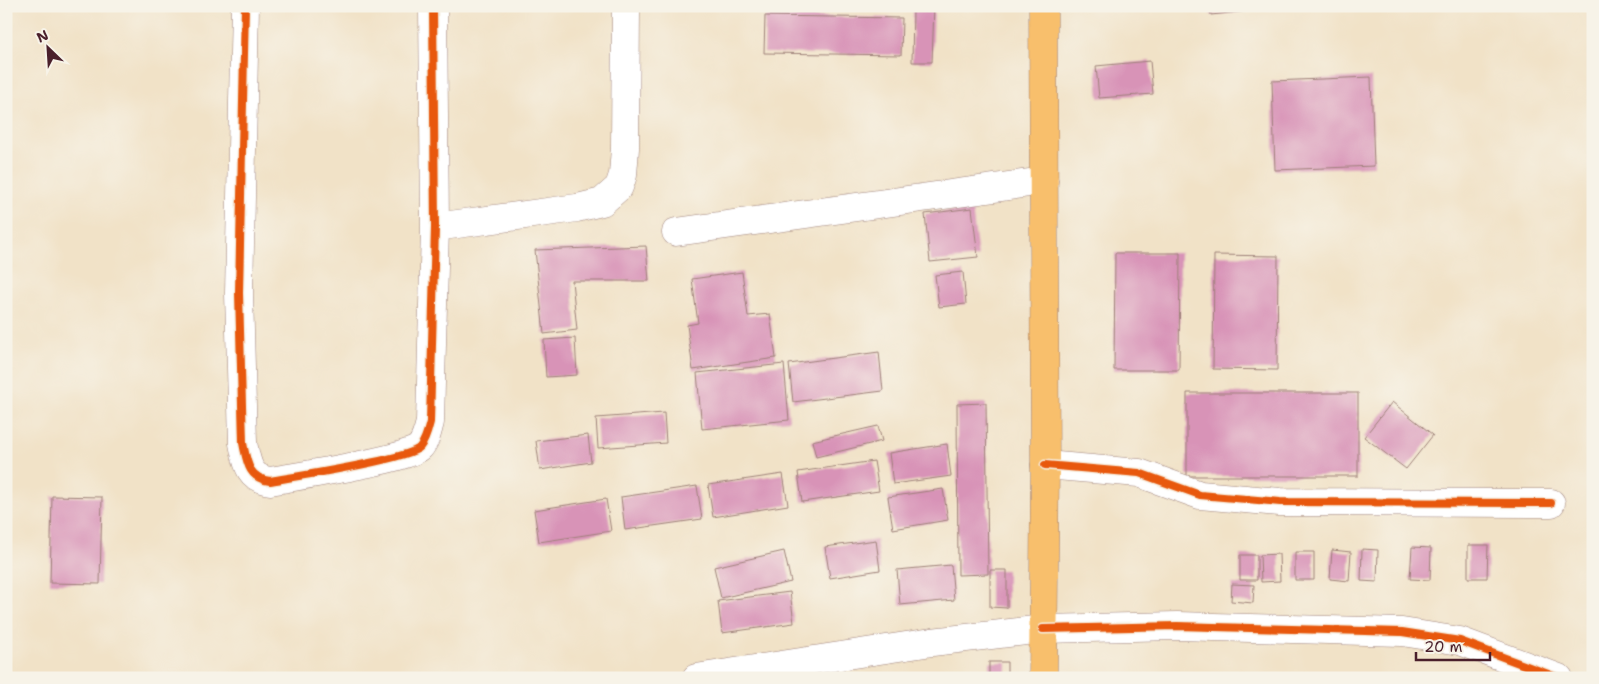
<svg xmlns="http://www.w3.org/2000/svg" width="1599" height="684" font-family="'Shantell Sans',sans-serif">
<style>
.building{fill:#d893b7}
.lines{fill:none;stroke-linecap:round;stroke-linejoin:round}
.minor-casing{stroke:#9e8079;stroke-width:29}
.major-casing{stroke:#9e8079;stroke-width:29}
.minor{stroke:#fff;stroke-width:28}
.major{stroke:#f8bf6c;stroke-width:28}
.cycleway-casing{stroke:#f7f3e8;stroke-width:11}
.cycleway{stroke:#e8590c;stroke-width:8}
</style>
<rect width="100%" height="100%" fill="#f7f3e8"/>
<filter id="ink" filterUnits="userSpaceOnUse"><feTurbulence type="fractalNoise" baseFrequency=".02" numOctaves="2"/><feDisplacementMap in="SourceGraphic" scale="10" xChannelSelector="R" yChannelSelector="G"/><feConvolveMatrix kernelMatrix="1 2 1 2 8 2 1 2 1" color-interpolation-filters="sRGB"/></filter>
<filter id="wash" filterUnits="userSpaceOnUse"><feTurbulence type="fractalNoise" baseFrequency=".0096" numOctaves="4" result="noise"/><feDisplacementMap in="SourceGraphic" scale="20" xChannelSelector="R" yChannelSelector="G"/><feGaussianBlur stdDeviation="1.12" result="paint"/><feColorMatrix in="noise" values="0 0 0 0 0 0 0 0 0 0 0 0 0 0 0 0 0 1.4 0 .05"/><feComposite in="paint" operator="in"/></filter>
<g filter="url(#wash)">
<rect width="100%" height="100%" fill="#f1e2c7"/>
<g id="blocks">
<path class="building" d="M766 6H797L796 11H766Z
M891 6H934L932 62H912L913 10H891Z
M1210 6H1276V8L1211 15Z
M765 16 902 18 901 55 764 53Z
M1150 61 1153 94 1099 98 1096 66Z
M1371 77 1374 166 1275 170 1272 81Z
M972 208 978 257 930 262 925 214Z
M646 246 649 281H572L577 330 544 334 535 250Z
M1115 253H1180L1179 370H1114Z
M1214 255 1278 256 1277 370 1213 369Z
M742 272 748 316 770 314 776 358 693 370 687 325 698 323 692 279Z
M963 272 966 304 939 307 935 275Z
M575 338 577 375 546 377 544 340Z
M879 352 883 391 793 402 789 364Z
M784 364 789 420 702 429 697 373Z
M1187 393H1358V476H1187Z
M1392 402 1433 435 1406 469 1364 437Z
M986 403 988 574 958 575 957 404Z
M664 413 666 443 598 448 596 418Z
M878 426 882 441 816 457 812 441Z
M588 435 591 462 540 470 536 441Z
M947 444 951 476 893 484 889 453Z
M874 461 879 491 802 502 798 472Z
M783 474 788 505 713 517 708 485Z
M697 486 702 519 625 530 621 497Z
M943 489 948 520 893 529 888 497Z
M52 496 102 497 100 584 50 583Z
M606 499 611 531 539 542 534 510Z
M876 540 880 570 830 578 825 547Z
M1468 545H1488L1487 578H1468Z
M1412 547 1431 548 1430 580 1410 579Z
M1362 549 1378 550 1377 582 1361 581Z
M1332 550 1351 552 1349 581 1330 579Z
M784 551 791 582 721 598 714 567Z
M1295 552H1314V580H1295Z
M1279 554 1280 581 1261 582 1260 555Z
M1240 555H1257V580H1240Z
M951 565 954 600 900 605 897 570Z
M990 570H1007V608L990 607Z
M1232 584 1254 585 1253 603 1231 601Z
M790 592 794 623 722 633 718 601Z
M989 662H1007V678H989Z"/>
</g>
</g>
<g filter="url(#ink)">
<use href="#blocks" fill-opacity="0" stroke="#9e8079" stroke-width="1"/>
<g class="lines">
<defs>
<path id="minor" d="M245 6 239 293 243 443C247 462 248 478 270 481 293 477 410 459 420 447 426 440 428 430 430 422L435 227 433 6
M435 227 577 208 602 202 619 187 623 175 625 148 626 6
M676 232 1044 181
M1045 465 1139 473 1200 495 1280 502 1551 503
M696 678 932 642 1043 629 1177 626 1402 632 1460 641 1559 678"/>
<path id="major" d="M1043 6 1045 465 1043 678"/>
</defs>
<use href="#minor" class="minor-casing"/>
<use href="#major" class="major-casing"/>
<use href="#minor" class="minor"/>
<use href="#major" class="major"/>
<defs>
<path id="cycleway" d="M245 6 239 293 243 443C247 462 248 478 270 481 293 477 410 459 420 447 426 440 428 430 430 422L435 227 433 6
M1045 465 1139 473 1200 495 1280 502 1551 503
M1043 629 1177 626 1402 632 1460 641 1559 678"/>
</defs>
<use href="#cycleway" class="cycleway-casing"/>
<use href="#cycleway" class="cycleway"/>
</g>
</g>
<rect width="1599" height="684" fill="none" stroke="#f7f3e8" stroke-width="25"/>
<g transform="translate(48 48) rotate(335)" stroke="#f7f3e8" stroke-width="4" paint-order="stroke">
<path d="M0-4L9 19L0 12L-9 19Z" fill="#4a1f2b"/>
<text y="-8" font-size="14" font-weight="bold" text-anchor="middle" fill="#4a1f2b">N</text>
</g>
<path d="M1416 652v8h74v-8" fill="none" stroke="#4a1f2b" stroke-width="2.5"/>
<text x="1424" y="652" font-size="15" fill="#4a1f2b" stroke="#f7f3e8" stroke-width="4" paint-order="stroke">20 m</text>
</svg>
